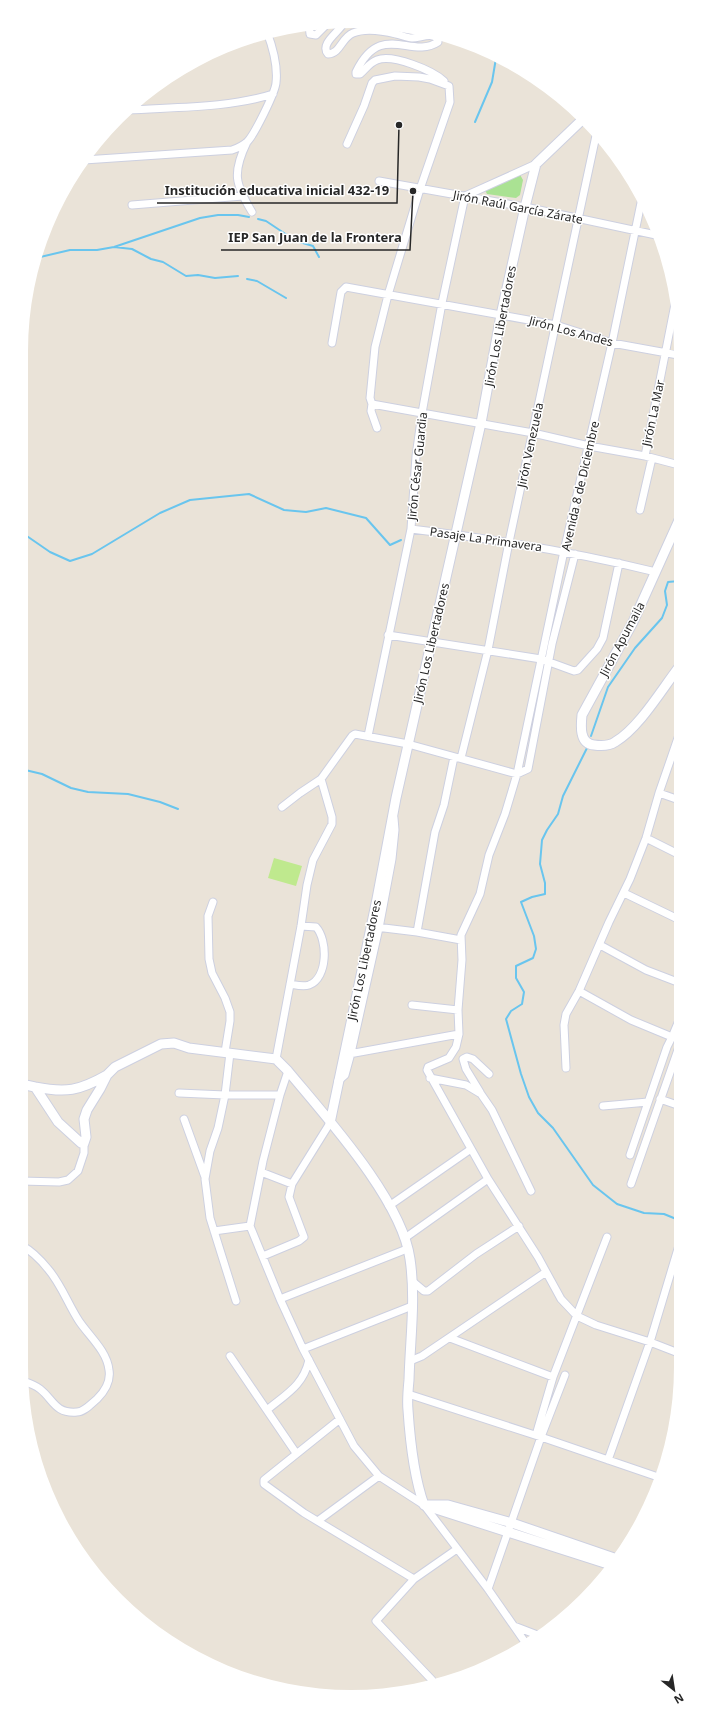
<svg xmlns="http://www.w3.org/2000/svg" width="702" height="1718" font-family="'Noto Sans',sans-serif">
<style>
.green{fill:#aae293}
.pitch{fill:#bfe98e}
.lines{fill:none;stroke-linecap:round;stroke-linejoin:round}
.stream{stroke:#69c5ee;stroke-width:2}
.street-casing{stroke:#cdd0e0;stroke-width:9}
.secondary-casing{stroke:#cdd0e0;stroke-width:11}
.street{stroke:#fff;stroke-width:7}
.secondary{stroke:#fff;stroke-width:9}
.labels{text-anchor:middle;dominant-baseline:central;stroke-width:3;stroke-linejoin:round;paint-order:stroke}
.street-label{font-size:12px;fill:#272727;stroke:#fff}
.leader{fill:none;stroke:#272727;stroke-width:1.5}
.callout-dot{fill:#272727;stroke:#fff;stroke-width:1.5}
.callout-label{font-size:13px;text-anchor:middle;font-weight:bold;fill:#272727;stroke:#fff;stroke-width:3;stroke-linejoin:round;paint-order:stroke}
</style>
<rect width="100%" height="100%" fill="#eae3d8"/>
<path class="green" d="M519 173 523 180 520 195 516 198 487 194 485 190Z"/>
<path class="pitch" d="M274 858 302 866 296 886 268 878Z"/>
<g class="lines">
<path class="stream" d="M475 122 492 82 496 58
M258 219 266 221 296 241 313 246 319 257
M114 247 132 249 151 259 163 262 186 276 198 275 215 278 238 276
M36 258 70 250H97L114 247 200 218 218 215H238L249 217
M247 279 257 281 286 298
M21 532 50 552 70 561 92 554 160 513 190 500 249 494 284 510 306 512 326 508 366 518 390 545 401 540
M591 736 608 687 635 648 662 618 667 605 665 591 668 582 679 581
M587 748 563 796 558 814 547 830 542 840 540 864 545 883V894L532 897 521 902 534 936 536 949 533 958 516 966V978L524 992 522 1004 511 1011 506 1019 521 1074 529 1097 538 1113 553 1128 593 1185 617 1204 644 1213 664 1214 681 1221
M21 769 42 774 71 788 88 792 128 794 160 802 178 809"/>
<defs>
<path id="street" d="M344 22C341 31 319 43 328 54 341 53 341 38 353 33 365 28 384 31 396 34 401 35 407 38 412 38 421 38 431 32 438 39V42C411 60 381 20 356 72V74H360C366 69 369 63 377 60 393 54 432 70 444 81
M309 25 310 34 316 35 329 22
M128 110C174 107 230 108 273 94
M247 142C232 173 235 184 252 212
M347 144 364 106 372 83 375 80 395 76 419 77 430 79 449 86 450 102 420 189 388 295 375 347 370 398 372 404 533 433 589 446 645 456 679 465
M84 160 232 150C238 148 244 145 248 141 255 133 275 93 276 83 278 66 273 48 267 32
M379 181 525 207 656 235
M642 198 612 343 564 551 517 774 505 814 489 855 480 894 461 935 462 960 458 1010 459 1034 456 1047 449 1058 428 1067 427 1070 488 1179 538 1257 561 1299 577 1316 596 1325 650 1342 681 1354
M132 205 243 196
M332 343 341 292 346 287 556 325 612 343 678 355
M372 404 371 411 377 428
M645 456 676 299
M640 510 652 458
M411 529C494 539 575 552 656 572
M388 635 541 659 574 671 578 670 597 649 603 638 619 563
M368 736 411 529 416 456 422 413 442 303 465 196 536 164
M461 758 488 650 509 542 597 131
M659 793 679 800
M282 807 300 793 321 779 352 736 355 734 408 744 517 774 528 769 552 644 575 554
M646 838 680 855
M624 893 680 920
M213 902 208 916 209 959 212 973 225 998 230 1012V1021L225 1052
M376 927 417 932 461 940
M417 932 435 832 444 805 454 757
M600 945 646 970 680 983
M290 984C296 985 303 987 309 985 328 978 328 940 316 927L301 926
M579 991 631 1020 672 1037 680 1018
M412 1005 458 1010
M349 1054 459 1034
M276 1059 301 926 307 885 313 860 332 824V817L321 779
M566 1068 564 1025 566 1014 579 991 609 922 630 879 646 838 659 793 679 735
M288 1071 280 1095 263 1161 250 1226 280 1299 303 1349 354 1446 379 1476 424 1505 488 1589 527 1645
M430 1078 466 1085 481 1094 492 1110 531 1191
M338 1081 345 1075 351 1053 379 928 392 859 395 830 394 818
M480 1092 466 1069 463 1059 467 1057 473 1059 489 1074
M179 1093 225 1095 230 1053
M660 1099 680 1106
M603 1106 648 1102
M184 1119 205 1177
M630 1155 667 1047 672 1037 680 1032
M261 1172 292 1184 330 1123
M21 1181 59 1182 68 1180 78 1171 84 1153V1143
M631 1184 680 1044
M389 1206 471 1149
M214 1231 250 1226
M405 1238 488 1179
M21 1245C32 1251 40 1259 48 1269 61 1284 68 1304 79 1321 89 1336 107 1351 109 1370 111 1382 105 1391 97 1399 91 1404 84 1412 77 1412 55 1414 53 1399 40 1389 35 1385 29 1383 23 1381
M263 1256 299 1241 304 1237 289 1197 292 1184
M412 1281 424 1291H428L476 1254 519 1226
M280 1299 407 1249
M236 1301 210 1218 205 1179 210 1151 218 1128 225 1095H280
M450 1338 553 1377
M303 1349 412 1306
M230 1356 296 1453
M410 1361 422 1356 546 1272
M408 1394 541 1437 661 1478
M267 1410C286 1394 303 1386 309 1360
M340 1419 264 1480V1484L304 1513 414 1579
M536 1435 553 1377 607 1237
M608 1460 650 1342 680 1242
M319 1520 379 1476
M488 1589 541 1437 565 1375
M514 1626 540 1636
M432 1680 376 1621 414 1579 457 1549"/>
<path id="secondary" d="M679 520 633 622 582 715C581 725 579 744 594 745 601 746 609 746 615 742 639 728 662 689 679 667
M21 1084 35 1087 58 1122 81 1143H84L86 1137 84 1119 87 1110 100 1089 107 1075 115 1067 161 1044 174 1043 189 1048 276 1059 288 1071C326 1117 402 1200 410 1259 416 1299 410 1340 409 1380 408 1390 407 1400 408 1410 410 1440 414 1477 424 1505
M35 1087C66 1093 79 1091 107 1075
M330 1123 377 899 396 798 481 423 501 315 525 207 536 164 583 119
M424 1505H448L512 1523 617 1559
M433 1508 614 1566"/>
</defs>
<use href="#street" class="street-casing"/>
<use href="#secondary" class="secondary-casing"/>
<use href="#street" class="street"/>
<use href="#secondary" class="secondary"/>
</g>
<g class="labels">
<g class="street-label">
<text transform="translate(518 207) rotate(11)">Jirón Raúl García Zárate</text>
<text transform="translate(500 326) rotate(-79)">Jirón Los Libertadores</text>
<text transform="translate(571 331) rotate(15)">Jirón Los Andes</text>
<text transform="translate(653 413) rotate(-78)">Jirón La Mar</text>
<text transform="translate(530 445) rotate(-78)">Jirón Venezuela</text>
<text transform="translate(417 466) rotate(-84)">Jirón César Guardia</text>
<text transform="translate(580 486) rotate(-77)">Avenida 8 de Diciembre</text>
<text transform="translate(486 539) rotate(8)">Pasaje La Primavera</text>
<text transform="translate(622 639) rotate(-62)">Jirón Apumaila</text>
<text transform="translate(431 643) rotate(-77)">Jirón Los Libertadores</text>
<text transform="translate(364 960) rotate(-78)">Jirón Los Libertadores</text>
</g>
</g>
<path d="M0 0H702V1718H0ZM351 28H351A323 323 0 0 1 674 351V1367A323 323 0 0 1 351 1690H351A323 323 0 0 1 28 1367V351A323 323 0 0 1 351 28Z" fill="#fff" fill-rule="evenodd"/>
<path class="leader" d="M399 125L397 203H157M413 191L410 250H221"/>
<g class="callout-dot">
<circle cx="399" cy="125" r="4"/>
<circle cx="413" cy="191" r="4"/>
</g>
<g class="callout-label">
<text x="277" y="195">Institución educativa inicial 432-19</text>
<text x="315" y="242">IEP San Juan de la Frontera</text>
</g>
<g transform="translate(674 1690) rotate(150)" stroke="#ffffff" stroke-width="3" paint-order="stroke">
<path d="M0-3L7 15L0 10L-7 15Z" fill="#272727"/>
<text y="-6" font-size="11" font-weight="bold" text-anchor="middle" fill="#272727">N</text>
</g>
</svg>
